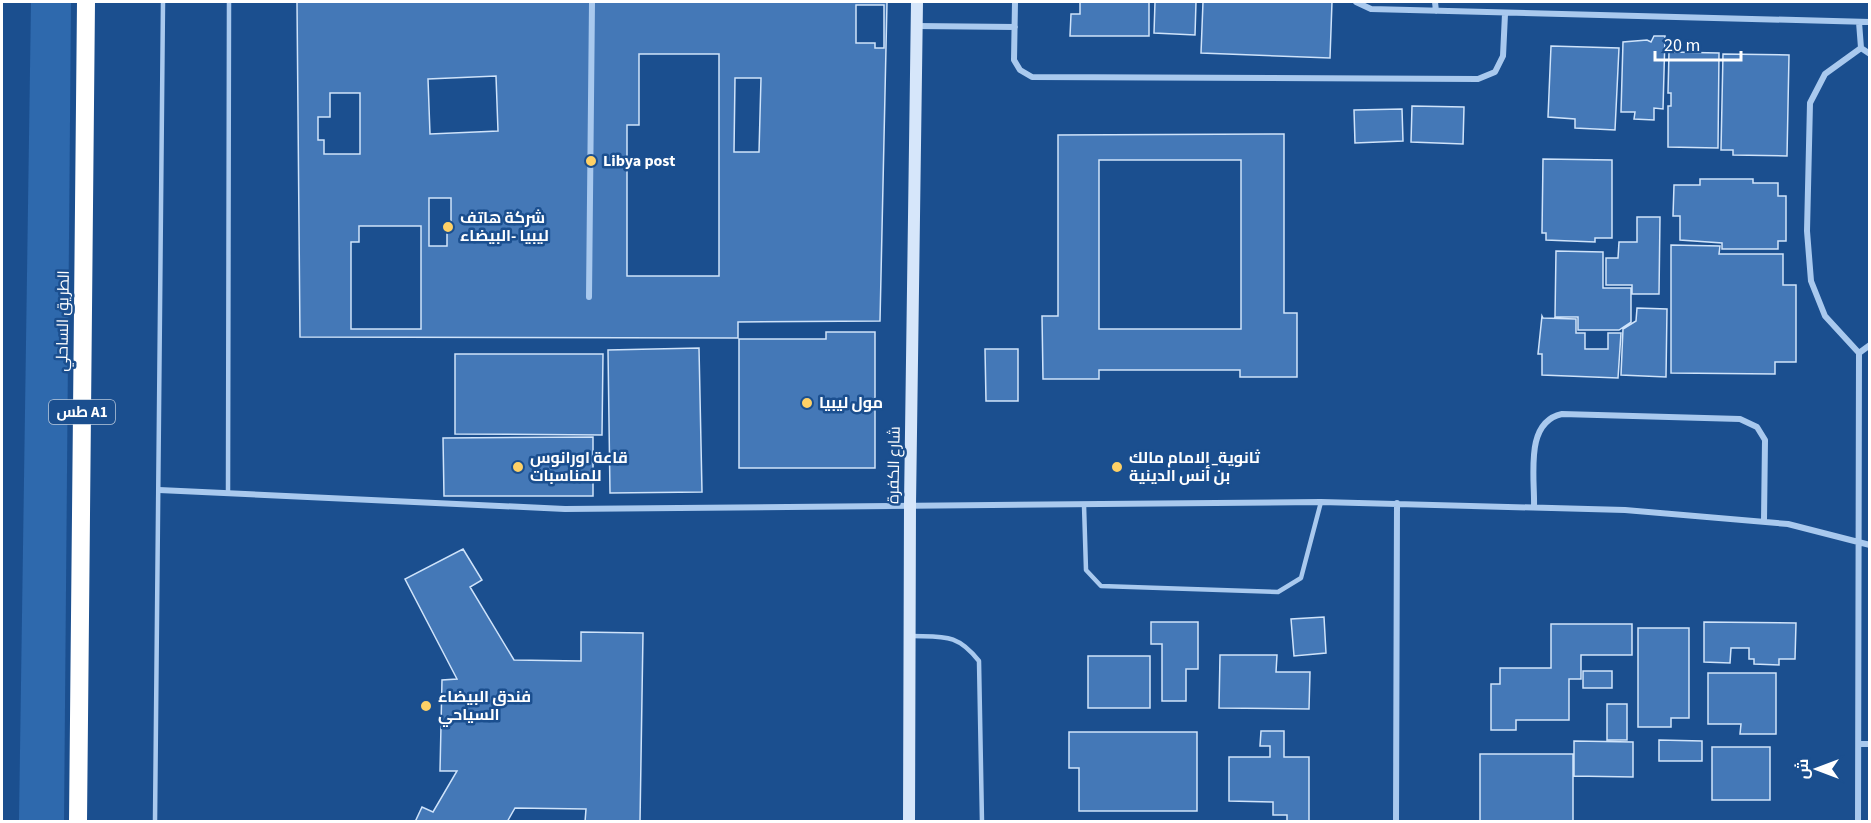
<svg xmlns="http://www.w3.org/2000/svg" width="1871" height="823" font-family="'Source Sans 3',Cairo,sans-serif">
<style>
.green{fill:#2e69ad}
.building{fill:#4478b7;stroke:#cfe3fa;stroke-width:1.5;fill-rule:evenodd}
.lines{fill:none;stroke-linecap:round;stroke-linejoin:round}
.lane{stroke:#a9c9ee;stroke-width:4.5}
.street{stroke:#a9c9ee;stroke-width:6}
.secondary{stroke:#d6e6fa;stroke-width:12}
.highway{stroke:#fff;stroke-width:18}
.poi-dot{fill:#ffd166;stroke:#1b4f8f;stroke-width:2}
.labels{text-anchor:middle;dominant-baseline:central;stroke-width:5;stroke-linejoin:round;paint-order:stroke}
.shield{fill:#1b4f8f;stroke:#bbcadd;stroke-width:1.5}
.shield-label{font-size:15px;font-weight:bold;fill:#fff}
.poi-label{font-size:16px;font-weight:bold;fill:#fff;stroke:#1b4f8f;text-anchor:start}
.street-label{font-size:16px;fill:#fff;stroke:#1b4f8f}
</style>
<rect width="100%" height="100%" fill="#1b4f8f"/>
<path class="green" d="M31 2H71L64 822 19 821Z"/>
<path class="building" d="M297 2H887L880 321 738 322V338L300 337Z
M1080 2H1149V36H1070L1071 14H1080Z
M1155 2H1196L1195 35 1154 33Z
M1203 2H1332L1330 58 1201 53Z
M856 5H884V48H875V43H856Z
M1654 36H1665L1663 109 1654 108V120L1634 119 1635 112H1621L1623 42 1647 40 1651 42Z
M1551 46 1619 48 1615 130 1575 128V119L1548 117Z
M1669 52 1719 53 1718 148 1668 147V106H1671V93H1668Z
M639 54H719V276H627V125H639Z
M1723 54 1789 55 1787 156 1733 155V150H1721Z
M496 76 498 131 430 134 428 79Z
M735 78H761L759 152H734Z
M330 93H360V154H324V140H318V117H330Z
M1412 106 1464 107 1463 144 1411 142Z
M1402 109 1403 141 1355 143 1354 110Z
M1284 134V313H1297V377H1240V370H1099V379H1043L1042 316H1058V135ZM1099 160H1241V329H1099Z
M1543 159 1612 160V238H1595V242L1546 240V233H1542Z
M1700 179H1753V183H1778V196H1786V241H1778V249H1722V243L1680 240V216H1673L1674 185H1700Z
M429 198H451V224H447V246H429Z
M1637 217H1660L1659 294H1632V285H1606V258H1618L1619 242H1637Z
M359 226H421V329H351V242H359Z
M1671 245 1720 246 1719 254H1783V285H1796V362H1775V374L1671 373Z
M1556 251 1603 252V288H1631V322L1619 330H1578V317H1555Z
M1637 308 1667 309 1666 377 1621 375 1623 329 1636 321Z
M1542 316 1543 318 1576 319V333H1585V349H1608V333H1621L1618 378 1542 375V354H1538Z
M826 332H875V468H739V339H826Z
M699 348 702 492 610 493 608 350Z
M985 349H1018V401H986Z
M455 354H603L602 435 455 434Z
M593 437V496H444L443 438Z
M463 549 482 580 470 587 514 660 581 661V632L643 633 640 822H585L586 809 515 808 507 822H415L422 807 433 812 457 771H440L442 680 457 679 405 579Z
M1324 617 1326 653 1294 656 1291 619Z
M1151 622H1198V669H1186V701H1162V644H1151Z
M1704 622 1796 623 1795 659H1779V665L1754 664V659H1749V648H1731L1730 663 1704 662Z
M1551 624H1632V655H1581V679H1569V720H1516V730H1491V684H1500V668H1551Z
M1638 628H1689V718H1671V727H1638Z
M1220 655H1277L1276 672H1310L1309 709 1219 708Z
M1088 656H1150V708H1088Z
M1583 671H1612V688H1583Z
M1708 673H1776V734H1740L1741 724H1708Z
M1607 704H1627V740H1607Z
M1261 731H1284V757H1309V822H1287V815H1273V802L1229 801V757H1270V746H1260Z
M1069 732H1197V811H1079V768H1069Z
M1659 740 1702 741V761H1659Z
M1574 741 1633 742V777L1574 776Z
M1712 747H1770V800H1712Z
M1480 754H1573V822H1480Z"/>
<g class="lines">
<path class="lane" d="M228 492 229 2
M1084 505 1086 570 1101 586 1278 592 1301 578 1321 502
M911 636C944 637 957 633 979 661L982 822
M155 822 163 2"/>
<path class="street" d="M1015 2 1014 60 1020 70 1032 77 1478 79 1495 72 1503 56 1505 14
M1356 2 1371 9 1870 22
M1435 2 1436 11
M1859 22 1861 48 1870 54
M917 26 1015 27
M589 297 592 2
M1859 353 1825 316 1811 281 1807 231 1810 103 1825 74 1861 48
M159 490 565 509 1321 502 1625 510 1788 524 1870 545
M1534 507C1535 477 1524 422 1562 414L1740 419 1757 427 1765 440 1764 521
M1859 744H1870
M1396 822 1397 503
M1858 822 1859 353 1870 345"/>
<path class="secondary" d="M909 822 910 504 917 2"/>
<path class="highway" d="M78 822 86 2"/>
</g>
<g class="poi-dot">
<circle cx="591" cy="161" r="6"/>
<circle cx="448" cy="227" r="6"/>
<circle cx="807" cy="403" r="6"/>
<circle cx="518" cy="467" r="6"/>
<circle cx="1117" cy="467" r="6"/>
<circle cx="426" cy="706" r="6"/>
</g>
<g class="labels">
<rect class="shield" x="49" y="400" width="66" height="24" rx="4.5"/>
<g class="shield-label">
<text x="82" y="412">طس A1</text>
</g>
<g class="poi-label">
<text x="603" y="161">Libya post</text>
<text x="460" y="218">شركة هاتف<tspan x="460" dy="18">ليبيا -البيضاء</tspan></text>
<text x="819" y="403">مول ليبيا</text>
<text x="530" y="458">قاعة اورانوس<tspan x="530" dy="18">للمناسبات</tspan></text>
<text x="1129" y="458">ثانوية_الامام مالك<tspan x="1129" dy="18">بن أنس الدينية</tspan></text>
<text x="438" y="697">فندق البيضاء<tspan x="438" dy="18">السياحي</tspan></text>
</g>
<g class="street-label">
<text transform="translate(63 321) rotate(-89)">الطريق الساحلي</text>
<text transform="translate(894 465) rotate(-89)">شارع الكفرة</text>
</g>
</g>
<rect width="1871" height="823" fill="none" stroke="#ffffff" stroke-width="6"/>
<g transform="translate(1817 769) rotate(270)" stroke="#1b4f8f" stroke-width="4.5" paint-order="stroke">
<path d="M0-4.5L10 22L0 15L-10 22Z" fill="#ffffff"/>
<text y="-9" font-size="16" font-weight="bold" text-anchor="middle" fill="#ffffff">ش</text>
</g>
<path d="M1655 51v9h86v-9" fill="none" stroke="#ffffff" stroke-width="3"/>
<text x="1664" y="51" font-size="18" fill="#ffffff" stroke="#1b4f8f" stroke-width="4.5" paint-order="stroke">20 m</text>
</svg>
